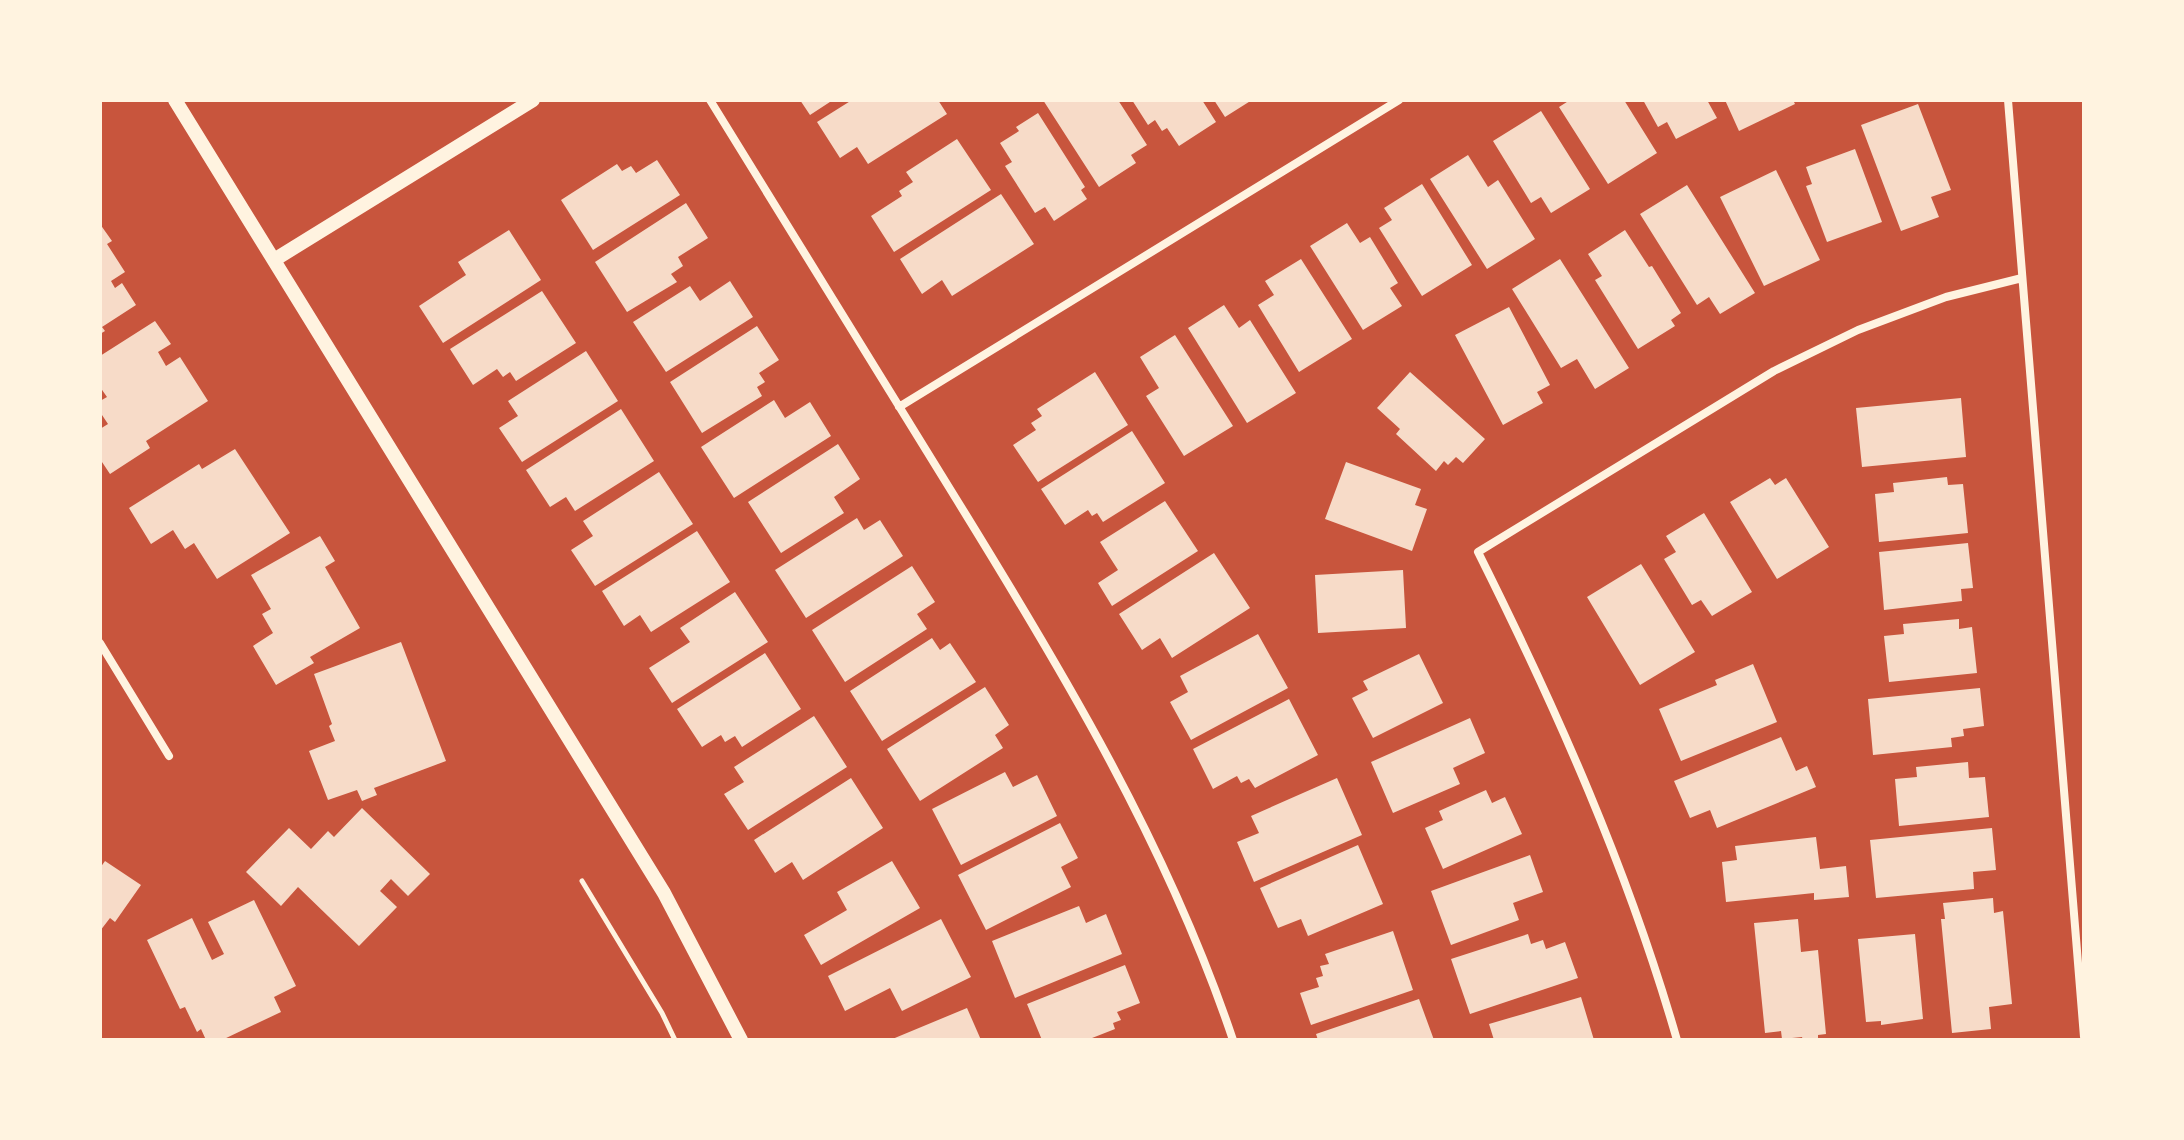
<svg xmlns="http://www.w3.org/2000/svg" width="2184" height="1140" font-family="'Fira Sans Condensed',sans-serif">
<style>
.building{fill:#f7dbc8}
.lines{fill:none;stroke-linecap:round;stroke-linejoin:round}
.path{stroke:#fff3e0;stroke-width:5}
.minor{stroke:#fff3e0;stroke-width:8}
.tertiary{stroke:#fff3e0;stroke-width:14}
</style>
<rect width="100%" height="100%" fill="#c8553d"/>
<path class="building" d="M800 100H833L810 115Z
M852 100H938L947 114 868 164 857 147 840 158 817 122Z
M1043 100H1118L1147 145 1131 155 1136 163 1099 187Z
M1132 100H1202L1216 122 1179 146 1167 128 1162 131 1155 120 1148 125Z
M1214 100H1252L1225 117Z
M1570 100H1624L1657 153 1608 184 1559 107Z
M1643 100H1707L1717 118 1676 139 1667 122 1658 127Z
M1725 100H1793L1795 104 1739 131Z
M1918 104 1951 190 1931 197 1939 217 1901 231 1861 125Z
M1541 111 1590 189 1551 213 1541 197 1531 203 1493 141Z
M1038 113 1085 187 1081 190 1087 199 1054 221 1045 207 1035 213 1005 166 1012 162 1000 143 1019 131 1016 127Z
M957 139 991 190 894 252 871 216 902 196 899 191 913 182 906 172Z
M1855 149 1882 222 1827 242 1806 186 1812 184 1806 167Z
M1468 155 1488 187 1498 180 1535 239 1487 269 1430 179Z
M657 160 680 195 593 250 561 200 617 164 622 171 631 166 636 173Z
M1776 170 1820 260 1764 286 1720 197Z
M1422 184 1472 265 1422 296 1379 228 1392 220 1384 208Z
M1687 185 1755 293 1720 314 1709 297 1697 305 1640 214Z
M1001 194 1034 244 952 296 942 280 922 294 900 259Z
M686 203 708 238 678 257 683 266 671 274 677 282 627 312 595 262Z
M1347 223 1360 243 1370 237 1398 283 1390 288 1402 306 1363 330 1310 246Z
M100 224 112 241 107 244 125 272 111 281 115 288 122 283 136 305 102 327 105 331 100 334Z
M509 230 541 280 443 343 419 306 466 275 458 262Z
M1625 230 1649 267 1652 266 1681 313 1671 320 1675 326 1638 349 1595 280 1602 276 1588 254Z
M1301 259 1352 339 1299 372 1258 305 1274 295 1265 281Z
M1560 259 1629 368 1595 389 1577 359 1561 368 1512 289Z
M730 281 753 317 666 372 633 322 690 286 700 301Z
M542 291 576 343 516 381 510 372 503 377 497 369 473 385 450 349Z
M1224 305 1239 328 1250 320 1296 393 1247 423 1188 328Z
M1509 307 1550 385 1537 392 1543 403 1503 425 1455 335Z
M155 321 171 344 158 352 166 366 180 357 208 401 146 441 150 448 110 474 100 459V429L108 424 100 412V401L107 397 100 387V356Z
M757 326 779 360 759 373 765 382 757 387 762 396 702 433 670 382Z
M1175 335 1233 426 1184 456 1146 396 1159 388 1140 357Z
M586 351 618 401 522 462 499 428 518 416 508 401Z
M1095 372 1128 425 1038 482 1013 445 1036 430 1031 423 1042 416 1037 409Z
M1410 372 1485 439 1463 463 1456 457 1448 465 1444 461 1436 471 1396 434 1400 429 1377 408Z
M1961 398 1966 457 1862 467 1856 408Z
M774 400 785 418 810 402 831 436 734 498 701 447Z
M621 409 654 461 575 511 566 497 550 507 526 470Z
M1132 431 1165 483 1103 522 1097 513 1092 516 1088 510 1065 525 1041 489Z
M838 444 860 479 834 497 844 513 781 553 748 502Z
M235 449 290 533 217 579 194 543 185 549 173 530 151 544 129 508 199 464 202 469Z
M1346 462 1421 489 1415 505 1427 509 1412 551 1325 519Z
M659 472 693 524 595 586 571 550 593 536 583 521Z
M1947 477 1948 485 1963 484 1968 533 1879 542 1875 494 1894 492 1893 483Z
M1770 478 1775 485 1786 478 1829 547 1777 579 1730 502Z
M1165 501 1198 551 1112 606 1098 583 1118 570 1100 542Z
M1704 513 1752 592 1712 616 1701 600 1692 605 1664 559 1676 552 1666 536Z
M857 518 864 530 880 520 903 556 806 618 775 570Z
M697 531 730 582 651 632 640 615 624 626 602 591Z
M320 536 335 561 325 567 360 628 310 657 314 663 276 685 253 646 273 633 262 614 271 609 251 575Z
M1968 543 1973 588 1961 589 1962 601 1884 610 1879 552Z
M1214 553 1250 608 1172 658 1160 638 1142 650 1119 614Z
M1641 564 1695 652 1640 685 1587 597Z
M912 566 935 602 917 614 927 629 845 682 812 630Z
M1403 570 1406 628 1318 633 1315 575Z
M735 592 768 642 672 703 649 668 690 642 680 628Z
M1959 619V629L1972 627 1977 673 1889 682 1884 636 1904 634 1903 624Z
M1258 634 1288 688 1191 740 1170 702 1188 692 1180 676Z
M932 638 940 650 950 643 976 682 882 741 850 691Z
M401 642 446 761 374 788 377 795 362 801 357 790 328 800 309 751 335 741 329 726 332 724 314 674Z
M765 653 801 709 742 747 735 736 725 742 721 735 702 747 677 709Z
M1419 654 1443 703 1373 738 1352 698 1368 690 1363 681Z
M1753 664 1777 722 1681 761 1659 709 1717 685 1715 680Z
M985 687 1009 725 995 735 1003 748 920 801 887 749Z
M1980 688 1984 726 1963 729 1964 736 1951 738 1952 747 1873 755 1868 699Z
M1289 699 1318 755 1255 788 1249 779 1241 783 1237 776 1213 789 1193 749Z
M814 716 847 767 748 830 724 794 744 782 734 767Z
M1470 718 1485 753 1453 768 1460 784 1393 813 1371 762Z
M1781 737 1796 771 1807 766 1816 787 1717 828 1710 810 1690 818 1674 781Z
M1968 762 1969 778 1985 777 1989 817 1899 826 1895 779 1917 777 1916 767Z
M1005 772 1013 787 1037 775 1057 816 961 865 932 809Z
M851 778 883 828 803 880 792 862 775 873 754 840Z
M1337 778 1362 835 1254 882 1237 842 1259 833 1251 816Z
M1486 790 1492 803 1505 797 1522 834 1443 869 1425 828 1443 820 1439 811Z
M362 808 430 874 408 896 391 879 380 891 397 907 359 946 298 887 281 906 246 872 289 828 311 849 328 831 334 837Z
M1060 823 1078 858 1061 867 1071 887 986 930 958 875Z
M1992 828 1996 870 1973 872 1974 889 1876 898 1870 840Z
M1816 837 1820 869 1846 866 1849 897 1814 900V893L1726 902 1722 862 1737 860 1735 846Z
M1358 845 1383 904 1308 936 1301 919 1278 928 1260 888Z
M1530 855 1543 892 1513 903 1519 920 1451 945 1431 891Z
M105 861 141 885 115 922 110 918 100 931V868Z
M892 861 920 908 821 965 804 935 847 910 837 892Z
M1993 898 1994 913 2003 911 2012 1004 1989 1007 1991 1029 1952 1033 1941 919H1945L1943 903Z
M254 900 296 986 274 997 281 1012 222 1040H206L201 1029 197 1032 185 1007 180 1009 147 940 192 918 212 960 224 954 208 922Z
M1079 906 1086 923 1106 914 1122 954 1015 998 992 941Z
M941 919 971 977 902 1011 890 988 845 1011 828 976Z
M1798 919 1801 952 1818 950 1826 1034 1818 1035V1039L1807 1040H1803L1802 1037 1782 1039 1781 1031 1765 1033 1754 923Z
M1393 931 1413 990 1311 1025 1300 993 1319 987 1316 978 1323 976 1320 966 1329 964 1325 954Z
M1528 934 1531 944 1543 940 1546 949 1565 942 1578 978 1470 1014 1451 959Z
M1915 934 1923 1019 1881 1025V1021L1866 1022 1858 939Z
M1125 965 1140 1003 1117 1012 1121 1020 1113 1023 1115 1029 1087 1040H1042L1027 1004Z
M1581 997 1594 1040H1494L1489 1024Z
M1419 999 1434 1040H1318L1316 1034Z
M967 1008 981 1040H890Z"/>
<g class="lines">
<path class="path" d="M582 881 662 1013 675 1040"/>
<path class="minor" d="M710 100C792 232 873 365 955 497 1062 670 1168 846 1233 1040
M2008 100 2084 1037
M899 407 1399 100
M100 643 169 756
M1677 1040C1628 870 1557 710 1478 552L1774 371 1858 330 1946 297 2022 278"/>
<path class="tertiary" d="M175 100 664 893 741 1040
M274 260 533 100"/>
</g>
<rect width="2184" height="1140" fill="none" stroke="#fff3e0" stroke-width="204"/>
</svg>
